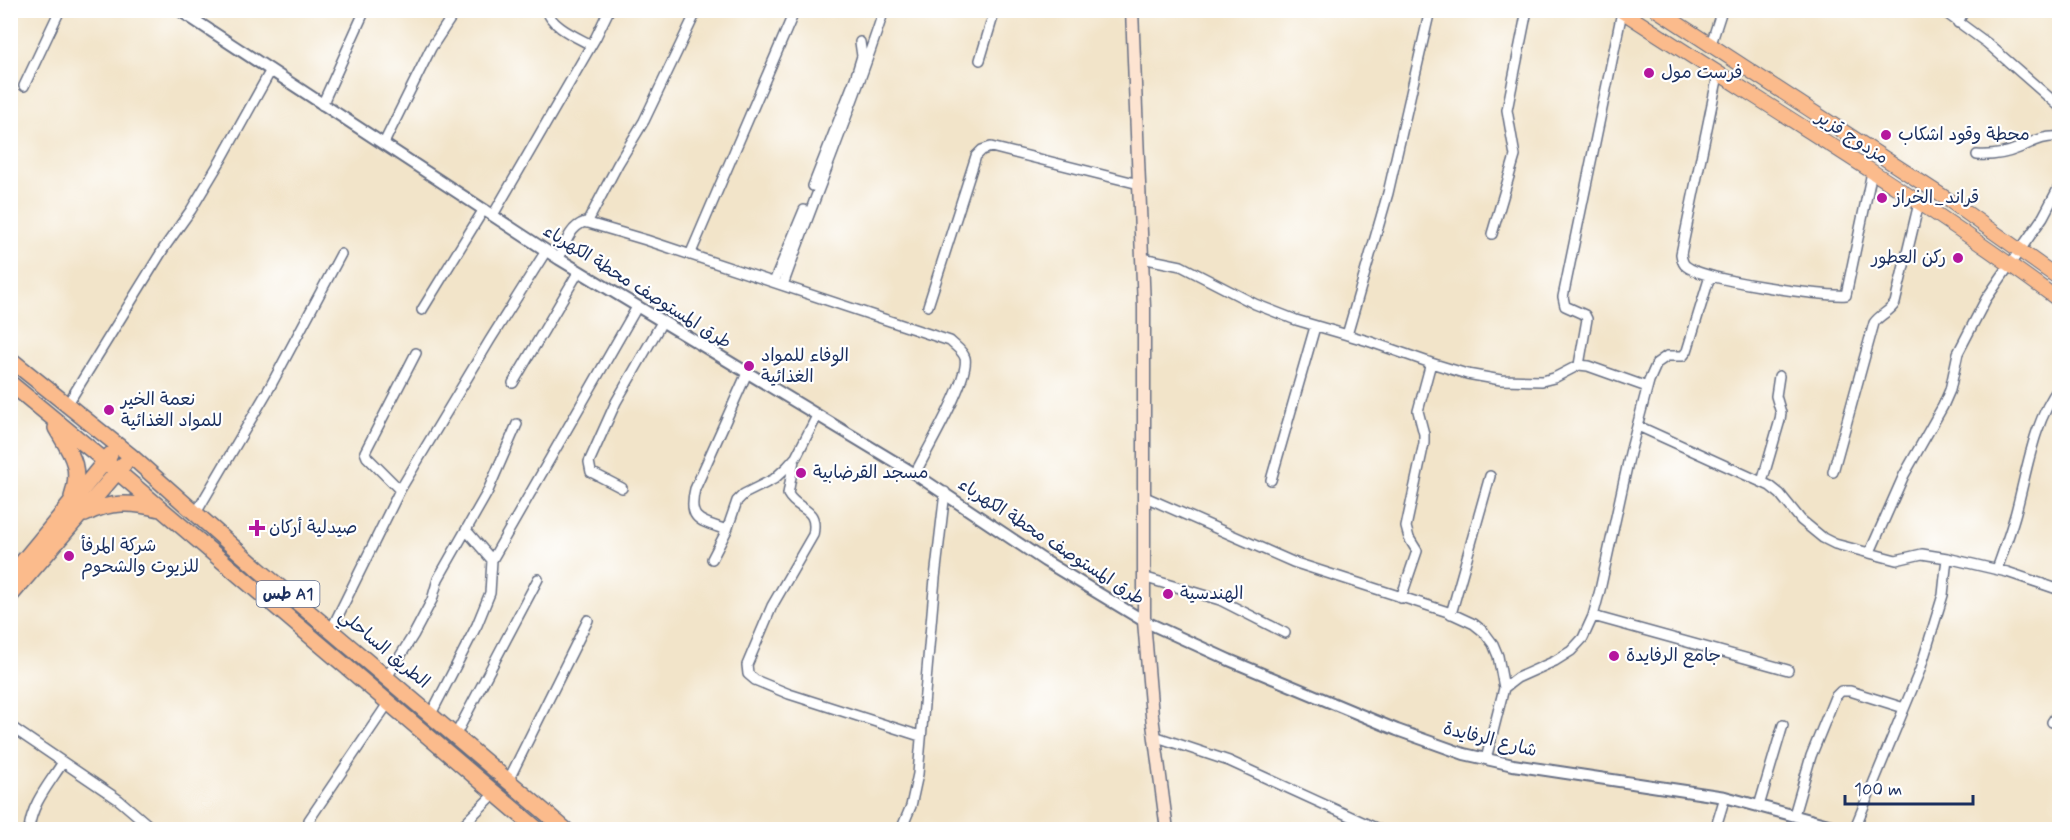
<svg xmlns="http://www.w3.org/2000/svg" width="2070" height="840" font-family="Mynerve,'Playpen Sans Arabic',sans-serif">
<style>
.lines{fill:none;stroke-linecap:round;stroke-linejoin:round}
.minor-casing{stroke:#666e83;stroke-width:12}
.tertiary-casing{stroke:#666e83;stroke-width:14}
.secondary-casing{stroke:#666e83;stroke-width:15}
.primary-casing{stroke:#666e83;stroke-width:16}
.trunk-casing{stroke:#666e83;stroke-width:18}
.minor{stroke:#fff;stroke-width:9}
.tertiary{stroke:#fff;stroke-width:10}
.secondary{stroke:#fde4d1;stroke-width:12}
.primary{stroke:#fbbb8c;stroke-width:14}
.trunk{stroke:#fbbb8c;stroke-width:15}
.poi-dot{fill:#b5179e;stroke:#fff;stroke-width:2}
.labels{text-anchor:middle;dominant-baseline:central;stroke-width:4.5;stroke-linejoin:round;paint-order:stroke}
.shield{fill:#fff;stroke:#5f6d8e;stroke-width:1.5}
.shield-label{font-size:16px;font-weight:bold;fill:#1b2f5e}
.poi-label{font-size:18px;fill:#1b2f5e;stroke:#fff;text-anchor:start}
.street-label{font-size:18px;fill:#1b2f5e;stroke:#fff}
</style>
<rect width="100%" height="100%" fill="#fff"/>
<filter id="ink" filterUnits="userSpaceOnUse"><feTurbulence type="fractalNoise" baseFrequency=".0167" numOctaves="2"/><feDisplacementMap in="SourceGraphic" scale="12" xChannelSelector="R" yChannelSelector="G"/><feConvolveMatrix kernelMatrix="1 2 1 2 8 2 1 2 1" color-interpolation-filters="sRGB"/></filter>
<filter id="wash" filterUnits="userSpaceOnUse"><feTurbulence type="fractalNoise" baseFrequency=".008" numOctaves="4" result="noise"/><feDisplacementMap in="SourceGraphic" scale="24" xChannelSelector="R" yChannelSelector="G"/><feGaussianBlur stdDeviation="1.35" result="paint"/><feColorMatrix in="noise" values="0 0 0 0 0 0 0 0 0 0 0 0 0 0 0 0 0 1.4 0 .05"/><feComposite in="paint" operator="in"/></filter>
<g filter="url(#wash)">
<rect width="100%" height="100%" fill="#f2e4c9"/>
</g>
<g filter="url(#ink)">
<g class="lines">
<defs>
<path id="minor" d="M547 10C551 27 577 37 591 45
M1942 10 1987 43 2060 107
M1958 23 1964 10
M1711 44 1722 10
M980 60 995 10
M1718 75 1681 254C1682 259 1682 263 1686 266 1702 280 1822 297 1846 295L1872 172
M24 86 60 10
M322 105 365 10
M384 143 431 48 456 10
M1977 155C1992 156 2005 154 2019 148 2033 142 2044 135 2060 137
M813 186 855 79 862 56 860 42
M493 215 596 37 609 10
M587 223 618 164 644 121 697 10
M1492 234 1515 156 1507 110 1527 10
M690 255 795 10
M1142 258 1181 266 1255 304 1296 320 1368 341 1431 363 1467 374 1501 380 1542 381 1554 378 1579 365 1588 366 1647 387
M559 259C565 245 569 227 585 222L646 240 950 341C955 346 963 351 965 358 970 378 925 453 915 474
M774 282 804 210
M783 285C816 193 854 103 884 10
M928 306 976 156 982 150 991 147 1139 184
M422 310 484 209
M1347 335 1388 193 1430 10
M1579 365 1587 319 1585 315 1565 306 1563 297 1622 12
M513 383 579 271
M67 405 164 248 191 210 221 160 271 70
M1638 426 1770 486 1780 494 1801 520 1823 538 1835 544 1896 560 1922 554 1947 558 2007 572 2060 590
M794 460 788 494C798 512 819 506 813 535L772 606 747 665 748 674 755 680 789 694 920 736
M1833 472 1874 323C1880 314 1890 312 1895 303L1919 203
M1271 480 1315 327
M1762 482 1780 420 1781 413 1776 396 1779 376
M622 488 591 472 589 462 616 402 662 322
M400 490 367 457 365 452 416 353
M1143 496 1293 562 1448 612 1474 624 1484 632 1493 644 1498 656 1504 688
M196 513 270 387 341 254
M466 530 492 560
M727 530C701 521 687 521 695 489L747 373
M1870 552 1904 475 1943 406 1950 390 1958 353 1986 299 2043 217 2060 185
M712 559 727 530 737 501 744 494 774 479 787 467 796 457 817 416
M1997 569C2004 549 2012 528 2017 508 2028 466 2034 421 2060 386
M1143 577 1220 600 1285 633
M1401 598 1417 551 1409 538 1406 527 1424 443V434L1418 411 1431 363
M1451 614 1490 476
M1593 616 1788 670
M331 630 400 490 490 340 546 251
M387 677 414 634 432 600 438 579 487 493 517 424
M431 714 477 625 490 593 492 560 637 307
M2052 722 2060 710
M10 726 119 800 154 830
M455 736 538 579
M1154 736 1229 761 1380 830
M1486 759 1504 688 1517 678 1555 661 1571 651 1583 638 1593 616 1600 590 1630 453 1649 381 1657 363 1667 356H1683L1687 351 1710 276
M508 781 588 620
M1759 806 1783 725
M1794 815 1811 756 1835 697 1841 691H1850L1904 708
M309 820 389 702
M29 830C31 804 50 783 63 762
M458 830 495 793
M901 830 911 806 918 774 935 578 945 492
M1715 830 1725 797
M1854 830 1920 670 1943 595 1947 558"/>
<path id="tertiary" d="M179 10 559 259 915 474 1045 561 1144 621 1229 660 1397 730 1464 754 1513 765 1725 797 1847 830"/>
<path id="secondary" d="M1132 10 1144 307V621L1152 716 1167 830"/>
<path id="primary" d="M1620 10C1767 106 1919 196 2060 301
M1657 10 1950 201 2060 279"/>
<path id="trunk" d="M10 359 131 456 257 568 566 830
M10 383 105 461 538 830
M56 428C71 454 82 466 72 497
M85 514C110 501 133 502 160 509
M10 577C44 536 77 496 110 455
M10 596 124 464"/>
</defs>
<use href="#minor" class="minor-casing"/>
<use href="#tertiary" class="tertiary-casing"/>
<use href="#secondary" class="secondary-casing"/>
<use href="#primary" class="primary-casing"/>
<use href="#trunk" class="trunk-casing"/>
<use href="#minor" class="minor"/>
<use href="#tertiary" class="tertiary"/>
<use href="#secondary" class="secondary"/>
<use href="#primary" class="primary"/>
<use href="#trunk" class="trunk"/>
</g>
</g>
<g class="poi-dot">
<circle cx="1649" cy="73" r="6"/>
<circle cx="1886" cy="135" r="6"/>
<circle cx="1882" cy="198" r="6"/>
<circle cx="1958" cy="258" r="6"/>
<circle cx="749" cy="366" r="6"/>
<circle cx="109" cy="410" r="6"/>
<circle cx="801" cy="473" r="6"/>
<path d="M254 519h6v6h6v6h-6v6h-6v-6h-6v-6h6z"/>
<circle cx="69" cy="556" r="6"/>
<circle cx="1168" cy="594" r="6"/>
<circle cx="1614" cy="656" r="6"/>
</g>
<g class="labels">
<rect class="shield" x="256.5" y="581" width="63" height="26" rx="4.5"/>
<g class="shield-label">
<text x="288" y="594">طس A1</text>
</g>
<g class="poi-label">
<text x="1661" y="73">فرست مول</text>
<text x="1898" y="135">محطة وقود اشكاب</text>
<text x="1894" y="198">قراند_الخراز</text>
<text x="1946" y="258" text-anchor="end">ركن العطور</text>
<text x="761" y="356">الوفاء للمواد<tspan x="761" dy="21">الغذائية</tspan></text>
<text x="121" y="400">نعمة الخير<tspan x="121" dy="21">للمواد الغذائية</tspan></text>
<text x="813" y="473">مسجد القرضابية</text>
<text x="269" y="528">صيدلية أركان</text>
<text x="81" y="546">شركة المرفأ<tspan x="81" dy="21">للزيوت والشحوم</tspan></text>
<text x="1180" y="594">الهندسية</text>
<text x="1626" y="656">جامع الرفايدة</text>
</g>
<g class="street-label">
<text transform="translate(1852 138) rotate(33)">مزدوج قزير</text>
<text transform="translate(637 287) rotate(32)">طرق المستوصف محطة الكهرباء</text>
<text transform="translate(1051 542) rotate(33)">طرق المستوصف محطة الكهرباء</text>
<text transform="translate(384 649) rotate(40)">الطريق الساحلي</text>
<text transform="translate(1490 740) rotate(14)">شارع الرفايدة</text>
</g>
</g>
<rect width="2070" height="840" fill="none" stroke="#fff" stroke-width="36"/>
<path d="M1845 795v9h128v-9" fill="none" stroke="#1b2f5e" stroke-width="3"/>
<text x="1854" y="795" font-size="18" fill="#1b2f5e" stroke="#ffffff" stroke-width="4.5" paint-order="stroke">100 m</text>
</svg>
